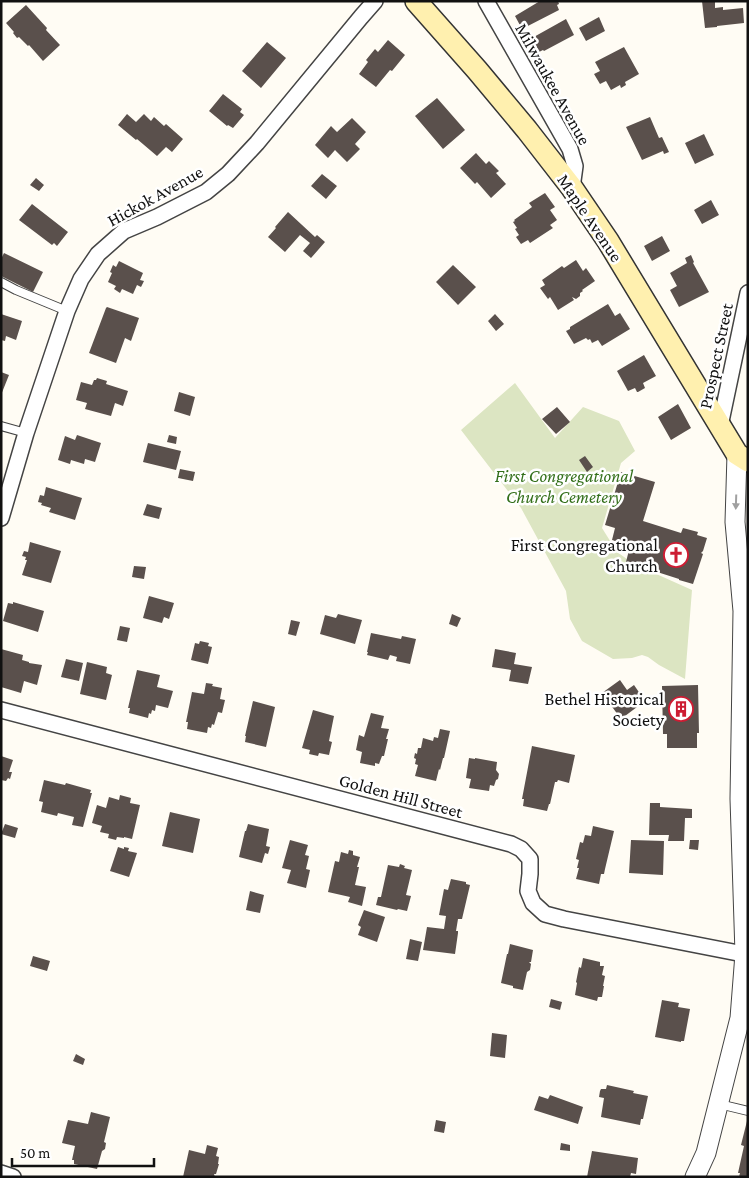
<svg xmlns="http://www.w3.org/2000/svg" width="749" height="1178" font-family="'Crimson Pro',serif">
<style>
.cemetery{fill:#dce5c2}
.building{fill:#5a504c}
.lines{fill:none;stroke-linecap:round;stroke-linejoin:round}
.service-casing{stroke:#444;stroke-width:10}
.minor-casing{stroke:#444;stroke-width:18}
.tertiary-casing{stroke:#444;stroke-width:21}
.secondary-casing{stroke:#333;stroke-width:24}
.service{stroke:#fff;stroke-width:8}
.minor{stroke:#fff;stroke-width:15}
.tertiary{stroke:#fff;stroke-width:19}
.secondary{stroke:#fff0af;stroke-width:21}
.oneway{fill:#a0a0a0}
.labels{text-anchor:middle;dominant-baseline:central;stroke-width:5;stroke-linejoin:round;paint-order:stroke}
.street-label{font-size:18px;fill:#111;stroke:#fff}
.park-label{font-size:18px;font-style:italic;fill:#336f1a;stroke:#fff}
.poi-label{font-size:18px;fill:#111;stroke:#fff;text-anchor:end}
</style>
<rect width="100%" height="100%" fill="#fffcf4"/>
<path class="cemetery" d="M515 383 555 438 583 407 619 421 635 451 621 463 602 528 617 552 634 564 692 590 685 679 659 665 648 657 642 655 632 658 613 659 582 641 570 619 566 591 521 508 461 430Z"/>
<path class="building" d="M540 1H558L559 4 557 5 559 10 522 29 515 16Z
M702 1H715V8L723 7V10L743 8 744 23 717 26V27L705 28Z
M26 5 47 28 46 30 60 45 43 61 29 45 28 46 19 37 17 38 13 33 14 32 6 23Z
M599 17 605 31 586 41 579 28Z
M566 19 574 35 544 51 543 50 539 52 532 38Z
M388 40 405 55 392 71 390 70 376 87 359 74 368 62 366 60 375 49 378 52Z
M267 42 286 58 261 88 242 71Z
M624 47 639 74 625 82 626 85 621 88 620 85 611 90 606 81 600 84 594 74 600 71 595 62Z
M223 94 242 109 240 112 244 115 233 128 228 125 227 126 209 111Z
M437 98 465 130 443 149 415 116Z
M127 114 136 122 144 114 151 121 154 117 164 126 166 124 183 139 172 152 166 147 157 156 137 139 136 140 118 125Z
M650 117 659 138 662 137 669 152 664 154 663 151 642 160 626 127Z
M352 118 366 132 355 144 360 149 347 162 335 150 328 158 315 145 331 126 337 132Z
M704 134 714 155 695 164 685 143Z
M476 153 486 164 489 161 499 171 496 173 506 184 491 198 477 182 475 184 460 168Z
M322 174 337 186 326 199 311 186Z
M36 178 44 185 39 191 30 185Z
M545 193 555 207 550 210 557 220 550 225 553 228 530 243 528 240 521 244 516 237 519 235 515 229 517 228 513 222 515 221 514 220 532 207 529 203Z
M711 200 719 215 702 224 694 210Z
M32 204 68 232 57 246 54 243 52 245 19 220Z
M288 212 315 237 317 235 325 242 311 258 303 251 310 243 300 235 285 252 268 237 276 228 275 227Z
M662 236 670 251 652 261 644 246Z
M4 253 43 272 33 292 1 276V259Z
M691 255 694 262 693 263 709 292 679 307 670 290 677 286 670 273 687 263 685 258Z
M576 260 583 271 586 268 595 281 582 290 583 291 580 293V296L576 299 572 297 574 300 558 310 550 297 548 299 540 288 545 285 542 280 562 266 564 268Z
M119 261 143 273 140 280 144 281 141 287 137 285 133 294 122 289 120 293 114 289 116 286 108 282 112 273 110 272 113 265 116 267Z
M453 265 476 287 458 305 436 282Z
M608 304 615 316 620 313 630 329 602 346 598 340 592 343 590 339 588 340 586 338 574 344 566 331 570 329V327Z
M107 307 139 318 131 341 125 338 116 363 89 353 106 308Z
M1 314 22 321 16 340 6 336 5 341 1 340Z
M495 314 504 324 496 331 488 321Z
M644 355 656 376 643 383 645 388 638 392H637L635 388 628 391 617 371Z
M1 372 9 375 1 395Z
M97 378 107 381 106 384 128 391 123 406 115 403 111 416 85 409 87 403 76 400 81 382 92 385 94 380H96Z
M179 392 195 397 190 416 174 411Z
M678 404 691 428 671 440 658 417Z
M557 407 570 422 556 434 542 419Z
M77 435 101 443 95 462 85 459 84 464 71 460 70 464 58 460 65 436 75 440Z
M169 435 177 437 176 444 167 442Z
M148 443 181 451 176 470 143 462Z
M585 456 593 467 587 472 579 460Z
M180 469 195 472 193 481 178 478Z
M621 472 655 482 643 521 681 533 683 528 698 532 697 535 707 538 703 551 701 553 703 554 693 584 679 580V579L626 562 629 550 620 547 621 543 612 540 615 528 605 525Z
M46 487 82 498 75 520 49 512 51 508 41 505 42 503 38 502 40 495 44 496Z
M147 504 162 508 159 519 143 515Z
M30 542 61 551 51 583 22 575 27 560H25L26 557 22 556 24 551 28 552Z
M134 566 146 567 144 579 132 577Z
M149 596 174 603 169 619 164 617 162 623 143 618Z
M13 602 44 611 38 632 3 621 8 603 13 604Z
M338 614 362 620 355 644 320 634 325 615 336 618Z
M452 614 461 618 457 627 449 624Z
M291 620 300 622 296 636 288 634Z
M120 626 130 628 127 642 117 640Z
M371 633 401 639 402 636 416 639 410 664 396 661 397 657 390 655 388 660 367 655 368 652H367Z
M200 641 209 643 208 646 212 647 208 664 191 660 195 643 199 644Z
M1 649 23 655 22 660 29 662V663L42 665 37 685 24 681 21 693 1 687Z
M495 649 516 653 514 664 532 667 528 684 509 681 511 670 492 667Z
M66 659 83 663 79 681 61 677Z
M87 662 107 667 106 673 112 675 106 700 80 694Z
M137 670 160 675 157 687 173 691 168 708 156 705 155 711 152 710 151 714 149 713 148 718 129 713 130 708H128Z
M620 680 627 690 634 685 645 701 621 719 602 693Z
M206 683 213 684 212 686 222 688 220 699 225 700 222 713 218 712 214 725 212 724 211 728 208 727 207 733 187 729 188 722H186L192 692 204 694Z
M698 685 699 733H697V748H667V734H663L662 686Z
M253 701 275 707 266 747 245 742 246 736H245Z
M313 710 334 716 329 741 332 742 329 755 319 753 318 756 309 754 310 750 302 748Z
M371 713 384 716 381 728 389 729 386 739H388L384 756H382L379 764 375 763V766L360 763 362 752 356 750 359 735 364 737Z
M440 729 450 731 444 758H443L440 770 439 769 436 781 415 776 418 765 415 764 416 759 414 758 415 753 417 754 418 748H421L423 738 433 741 434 737 438 738Z
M532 746 575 755 569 783 558 780 557 782H555L550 804H549L547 811 523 806 524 799H522Z
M1 756 13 760 9 772H12L10 779 8 778 6 781 1 780Z
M469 758 475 759V758L497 762 496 770 499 774 498 779 496 780 494 786 490 785 489 791 469 788 471 779 466 778Z
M44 780 65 785 66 783 91 790 90 793H92L83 827 72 825 74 817 58 813 57 816 41 812 43 802 39 801Z
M120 795 131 798 130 803 140 805 132 839 124 837V838L117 837 116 840 108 838 109 834 100 832 102 826 92 823 97 805 106 808 109 797 119 800Z
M650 803H660V807L692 809V818H685L684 841H668L669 835H649Z
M170 812 200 819 193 853 162 846Z
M5 824 18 828 15 838 1 834Z
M248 824 269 829 266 846 270 847 268 854 265 853 262 863 239 857 245 831H246Z
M593 826 614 831 605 869 604 874H601L599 884 576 879 579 868H577L579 860 576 859 580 842 583 843 585 835 591 836Z
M290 840 308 845 305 855 309 856 306 869 310 870 306 888 287 883 291 870 282 868Z
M631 840 664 841 663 875 629 873Z
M690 840H699L698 850 689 849Z
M118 847 124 849V847L129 848 128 851 137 853 129 877 110 871Z
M349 850 353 851V855L360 857 357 867H359L355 885 366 887 362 906 348 902 350 897 328 892 335 861 339 862 341 852 348 854Z
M400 864 405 866 404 868 412 870 406 895 411 896 407 911 398 909 397 910 376 905 378 897H381L388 865 399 867Z
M451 879 466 882V884L470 885 462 919H458L456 931H458V933L455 954 423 950 427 927 444 929 446 916 439 915 444 889 448 890Z
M250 891 264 895 260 913 246 910Z
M364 910 385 917 377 942 358 935 361 927 358 925Z
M410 939 422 942 418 961 406 959Z
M510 944 533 950 531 962H529L531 964 530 970 527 972 523 990 513 988V986L501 983 507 954H508Z
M33 956 50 961 47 971 30 966Z
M583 958 600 962V966H604L602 975 605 976 603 986H604L602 997H598L597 1001 575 995 577 983 576 982 579 967 581 968Z
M551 999 562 1002 560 1010 549 1007Z
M662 1000 679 1003 678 1007 690 1009 684 1041H681V1042L655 1037Z
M492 1033 507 1035 505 1058 490 1056Z
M76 1054 85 1059 83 1065 73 1061Z
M607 1085 634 1091 633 1093 648 1096 643 1119H641L640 1125 601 1117 604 1098 599 1097 600 1091 601 1089H606Z
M550 1095 583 1107 578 1124 534 1110 539 1096 548 1099Z
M91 1112 110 1117 104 1142 106 1143 105 1149 102 1151 97 1169 74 1164V1160H72L75 1146 62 1143 68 1120 88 1124Z
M436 1120 446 1122 444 1133 434 1131Z
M747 1121 748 1177H739L740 1173H738L744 1146 741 1145Z
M561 1143 570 1145V1151L560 1150Z
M207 1145 218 1148 216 1156 219 1157 218 1164H219L216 1174H214L215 1177H183L189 1150 205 1154Z
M592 1151 638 1158 636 1174 631 1173 630 1177H587Z"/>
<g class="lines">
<defs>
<path id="service" d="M1 282 16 290 67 311
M1 426 26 433
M719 1104 748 1111"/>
<path id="minor" d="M486 1 570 149 575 166 572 188
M720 426 748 293
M1 518 26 433 67 311 81 279 98 254 124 231 157 217 206 192 228 174 257 143 361 17 375 1
M1 710 511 844 521 849 530 859V874L528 891 533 903 545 914 564 919 748 955
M1 1173 13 1177"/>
<path id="tertiary" d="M695 1177 706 1153 740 1018 745 954 740 799 743 611 735 522 737 454"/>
<path id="secondary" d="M416 1 477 70 527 130 572 188 608 241 737 454 748 461"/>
</defs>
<use href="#service" class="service-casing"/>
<use href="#minor" class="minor-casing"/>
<use href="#tertiary" class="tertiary-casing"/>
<use href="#secondary" class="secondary-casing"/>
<use href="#service" class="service"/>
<use href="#minor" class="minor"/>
<use href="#tertiary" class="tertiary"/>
<use href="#secondary" class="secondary"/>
</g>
<defs><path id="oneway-solid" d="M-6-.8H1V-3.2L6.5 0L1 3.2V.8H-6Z" transform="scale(1.25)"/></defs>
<use class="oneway" href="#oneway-solid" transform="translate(736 502) rotate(92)"/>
<defs>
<symbol id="church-ring" viewBox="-11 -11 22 22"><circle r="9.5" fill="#fff" stroke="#cd1c33" stroke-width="1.5"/><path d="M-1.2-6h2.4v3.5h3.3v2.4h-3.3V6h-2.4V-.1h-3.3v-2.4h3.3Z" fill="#cd1c33"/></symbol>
<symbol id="building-ring" viewBox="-11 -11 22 22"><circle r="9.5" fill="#fff" stroke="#cd1c33" stroke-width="1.5"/><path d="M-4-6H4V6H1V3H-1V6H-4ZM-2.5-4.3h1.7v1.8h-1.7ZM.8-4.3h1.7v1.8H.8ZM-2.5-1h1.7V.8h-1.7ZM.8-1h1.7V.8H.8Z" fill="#cd1c33"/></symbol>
</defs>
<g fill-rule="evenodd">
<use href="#church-ring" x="662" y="541" width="28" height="28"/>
<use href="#building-ring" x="667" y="695" width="28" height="28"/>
</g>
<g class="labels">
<g class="street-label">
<text transform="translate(553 84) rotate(61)">Milwaukee Avenue</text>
<text transform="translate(155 196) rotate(-29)">Hickok Avenue</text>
<text transform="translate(590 218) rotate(56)">Maple Avenue</text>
<text transform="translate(716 356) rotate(-78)">Prospect Street</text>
<text transform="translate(401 796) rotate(15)">Golden Hill Street</text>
</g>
<g class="park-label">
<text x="564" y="476">First Congregational<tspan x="564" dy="21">Church Cemetery</tspan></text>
</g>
<g class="poi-label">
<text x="658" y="545">First Congregational<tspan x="658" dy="21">Church</tspan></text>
<text x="664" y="699">Bethel Historical<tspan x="664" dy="21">Society</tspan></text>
</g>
</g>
<rect width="749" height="1178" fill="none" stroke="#111111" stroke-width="5"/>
<path d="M12 1158v8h142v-8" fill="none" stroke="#111111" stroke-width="2.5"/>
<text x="20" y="1158" font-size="15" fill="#111111" stroke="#ffffff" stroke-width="4" paint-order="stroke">50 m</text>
</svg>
